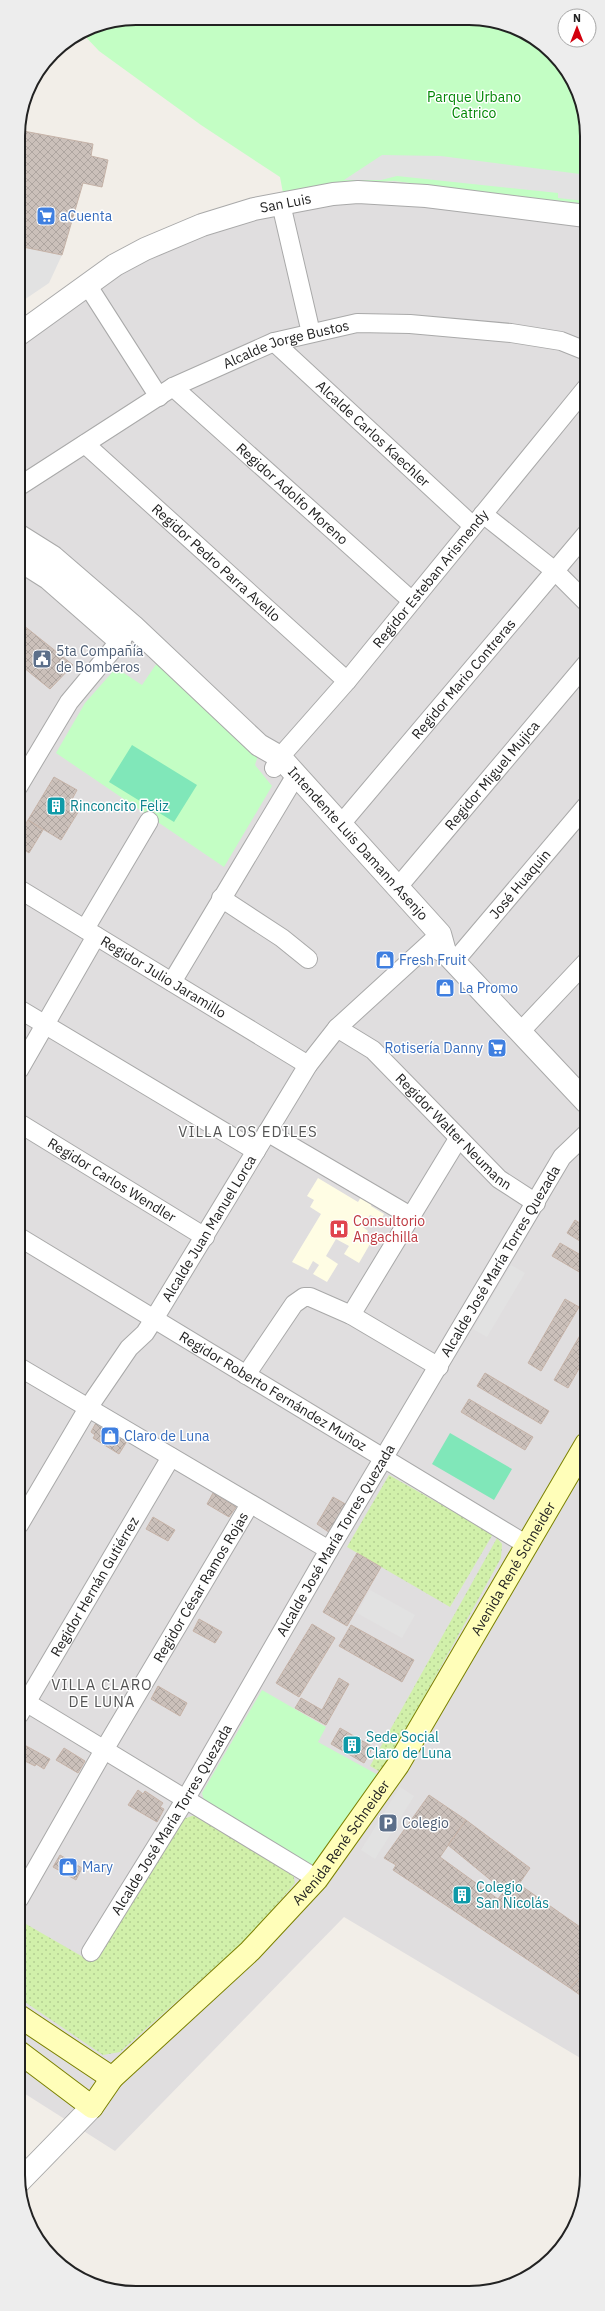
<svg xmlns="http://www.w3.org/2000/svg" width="605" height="2311" font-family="'IBM Plex Sans',sans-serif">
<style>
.residential{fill:#e0dedf}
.education{fill:#fffde4}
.grass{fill:url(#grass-dots)}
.park{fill:#c3fec4}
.pitch{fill:#80e7b9}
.parking{fill:#e2e2e2}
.building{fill:url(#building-cross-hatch);stroke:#c6b3a8}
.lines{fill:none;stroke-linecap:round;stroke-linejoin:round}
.minor-casing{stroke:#a9a9a9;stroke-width:20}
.tertiary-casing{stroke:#a9a9a9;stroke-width:24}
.secondary-casing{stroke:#7b8100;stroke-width:24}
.minor{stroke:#fff;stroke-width:18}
.tertiary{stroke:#fff;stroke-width:22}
.secondary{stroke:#fffeb9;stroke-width:22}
.labels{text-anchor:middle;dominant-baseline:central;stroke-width:3;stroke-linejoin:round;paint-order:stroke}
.park-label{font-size:14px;fill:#038706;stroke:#fff}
.street-label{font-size:14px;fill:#222;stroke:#fff}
.shop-label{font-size:14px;fill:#366cbe;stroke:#fff;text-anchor:start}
.service-label{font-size:14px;fill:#4e5e75;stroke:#fff;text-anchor:start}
.culture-label{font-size:14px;fill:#0d838f;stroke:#fff;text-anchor:start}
.health-label{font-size:14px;fill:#be3a42;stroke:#fff;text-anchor:start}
.neighbourhood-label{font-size:15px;letter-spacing:1px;fill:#555;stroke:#fff}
.rim{fill:none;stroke:#222;stroke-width:2}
</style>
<defs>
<pattern id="grass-dots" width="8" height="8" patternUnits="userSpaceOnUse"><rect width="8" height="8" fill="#d1f0aa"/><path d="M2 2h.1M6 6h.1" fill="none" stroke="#b3ce92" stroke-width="1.8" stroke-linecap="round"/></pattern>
<pattern id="building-cross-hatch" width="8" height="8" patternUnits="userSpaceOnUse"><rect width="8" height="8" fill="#cbc0ba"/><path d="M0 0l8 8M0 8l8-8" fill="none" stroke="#aea5a0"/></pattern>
</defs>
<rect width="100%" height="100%" fill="#f2eee8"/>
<path class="residential" d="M394 181 586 204 587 2062 344 1917 115 2151 19 2090 18 322 283 193Z"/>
<path class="education" d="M318 1178 358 1202 361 1197 372 1203 371 1206 384 1214 381 1220 370 1215 363 1227 368 1231 363 1240 370 1244 359 1263 344 1254 349 1246 336 1239 326 1256 338 1264 327 1282 313 1274 319 1265 313 1261 308 1270 292 1262 321 1214 310 1207 314 1200 307 1196Z"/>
<path class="grass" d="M389 1475 493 1534 450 1607 347 1547Z
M497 1538 502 1544 501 1558 382 1773 370 1766Z
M195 1815 293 1873 295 1883 251 1935 120 2052 103 2055 19 1998V1920L90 1961 183 1819Z"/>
<path class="park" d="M136 18 492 20 528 34 553 53 575 84 586 120V204L394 181 337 185 283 193 280 177 201 125 99 51 82 33 91 27Z
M159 660 260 749 255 765 272 786 224 867 56 753 85 703 116 668 142 685Z
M262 1690 326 1727 318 1742 380 1776 321 1864H305L205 1804 202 1793Z"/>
<path class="pitch" d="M132 745 197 785 174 822 109 782Z
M450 1433 512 1469 494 1500 432 1464Z"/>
<path class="parking" d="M382 155 441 156 580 174 586 183V201L558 198V193L397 176 381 180H344Z
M18 246 62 255 49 283 18 304Z
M511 1265 525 1273 487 1337 473 1329Z
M370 1590 415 1615 402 1638 357 1613Z
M400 1787 414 1796 375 1859 361 1850Z"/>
<path class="building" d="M18 130 93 144 91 156 108 160 102 187 83 183 62 255 18 246Z
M18 621 73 665 50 689 18 663Z
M54 777 77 790 70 803 80 809 61 840 28 820Z
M28 820 43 830 29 853 19 846V834Z
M575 1220 586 1227V1245L567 1233Z
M560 1243 586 1258V1276L552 1256Z
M565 1299 579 1307 541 1371 528 1363Z
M586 1325V1356L568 1388 554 1380Z
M485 1373 549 1411 541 1424 477 1386Z
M469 1399 533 1437 525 1450 461 1412Z
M98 1419 129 1438 119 1454 93 1438 95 1435 91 1432Z
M213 1493 236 1507 229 1517 207 1504Z
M333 1497 347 1505 330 1533 317 1524Z
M153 1517 175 1530 168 1541 146 1529Z
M357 1553 381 1567 347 1626 323 1612Z
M199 1619 222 1632 215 1643 193 1631Z
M312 1624 335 1638 299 1697 276 1683Z
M351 1625 414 1660 402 1682 339 1646Z
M339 1678 349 1684 326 1725 295 1708 301 1698 322 1710Z
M158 1686 187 1703 180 1716 151 1699Z
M340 1728 373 1747 364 1763 331 1744Z
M19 1742 50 1759 44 1769 36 1764 35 1766 19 1758Z
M64 1748 85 1761 78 1773 56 1760Z
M138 1790 143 1794 145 1791 163 1803 160 1807 164 1809 157 1822 128 1805Z
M429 1795 466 1820 440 1857 498 1899 513 1880 583 1929 587 1924V1961L578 1971 583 1974 570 1988 393 1870 396 1865 384 1858Z
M466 1820 530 1868 519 1884 513 1880 504 1891 448 1845Z
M60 1855 82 1868 76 1880 53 1867Z
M587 1961V2000L570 1988 583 1974 578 1971Z"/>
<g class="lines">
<defs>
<g id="minor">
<path d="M281 204 311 333"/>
<path d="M88 286 159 397"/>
<path id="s1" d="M274 342 473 526"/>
<path id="s2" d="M173 387 412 601"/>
<path id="s3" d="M85 444 347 681"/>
<path id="s4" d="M18 487 173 387 274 342 357 323 410 324 511 333 561 341 586 351"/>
<path d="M483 514 555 571 586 602"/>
<path id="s5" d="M274 768 280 757 347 681 586 388"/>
<path d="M18 787 69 702 128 631"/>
<path id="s6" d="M341 824 586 534"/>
<path id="s7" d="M398 887 586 664"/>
<path id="s8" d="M19 889 308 1065"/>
<path d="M221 898 282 938 308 959"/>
<path d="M85 929 149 821"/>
<path id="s9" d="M454 962 586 806"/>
<path d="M172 982 296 775"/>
<path d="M19 1009 256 1151"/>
<path id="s10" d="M337 1028 373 1050 499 1179 536 1203"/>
<path d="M520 1032 586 962"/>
<path d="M19 1070 96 936"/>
<path id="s11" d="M19 1123 205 1237"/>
<path d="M267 1132 412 1217"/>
<path id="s12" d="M19 1237 527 1545"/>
<path d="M351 1315 458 1139"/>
<path d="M19 1367 329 1550"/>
<path d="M246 1375 294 1304 304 1297H310L351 1315 439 1367"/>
<path id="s13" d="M19 1525 88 1408 129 1348 145 1333 154 1319 308 1065 337 1028 440 934"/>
<path d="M19 1698 317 1879"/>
<path id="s14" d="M19 1715 171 1457"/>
<path id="s15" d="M19 1899 104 1750 250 1504"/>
<path id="s16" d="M91 1952 185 1800 329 1550 562 1157 586 1134"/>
</g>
<g id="tertiary">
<path id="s17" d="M18 335 115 265 145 249 202 225 254 209 333 194 358 192 426 196 586 216"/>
<path id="s18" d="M18 535 53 557 133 626 259 745 280 757 440 934 445 952"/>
<path d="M18 559 48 578 120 641"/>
<path d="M432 945 445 952 586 1102"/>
<path d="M19 2182 92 2107"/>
</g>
<g id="secondary">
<path d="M19 2016 112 2078"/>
<path id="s19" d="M19 2052 92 2107 112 2078 250 1951 317 1879 398 1765 586 1444"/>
</g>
</defs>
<use href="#minor" class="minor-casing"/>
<use href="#tertiary" class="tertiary-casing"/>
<use href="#secondary" class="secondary-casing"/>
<use href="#minor" class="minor"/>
<use href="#tertiary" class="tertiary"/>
<use href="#secondary" class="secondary"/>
</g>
<defs>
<symbol id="supermarket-square" viewBox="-11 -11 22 22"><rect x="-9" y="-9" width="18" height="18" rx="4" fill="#3f7fe0" stroke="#fff"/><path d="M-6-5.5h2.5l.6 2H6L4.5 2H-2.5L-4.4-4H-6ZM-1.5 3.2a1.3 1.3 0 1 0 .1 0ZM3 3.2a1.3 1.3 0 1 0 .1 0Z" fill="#fff"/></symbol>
<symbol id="civic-square" viewBox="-11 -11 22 22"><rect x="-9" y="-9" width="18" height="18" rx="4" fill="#5c6f8a" stroke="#fff"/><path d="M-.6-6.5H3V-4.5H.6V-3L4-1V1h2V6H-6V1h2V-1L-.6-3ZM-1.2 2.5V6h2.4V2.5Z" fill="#fff"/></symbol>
<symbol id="building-square" viewBox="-11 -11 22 22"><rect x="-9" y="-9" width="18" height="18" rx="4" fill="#0f9aa8" stroke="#fff"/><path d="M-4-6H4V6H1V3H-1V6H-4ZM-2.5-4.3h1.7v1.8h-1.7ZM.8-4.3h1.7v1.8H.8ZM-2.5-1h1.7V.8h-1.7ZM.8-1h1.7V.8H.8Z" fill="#fff"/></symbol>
<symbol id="shop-square" viewBox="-11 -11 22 22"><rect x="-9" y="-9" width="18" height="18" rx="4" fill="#3f7fe0" stroke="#fff"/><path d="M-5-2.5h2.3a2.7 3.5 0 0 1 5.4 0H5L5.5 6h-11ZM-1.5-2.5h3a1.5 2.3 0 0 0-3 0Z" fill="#fff"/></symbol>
<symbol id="hospital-square" viewBox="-11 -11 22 22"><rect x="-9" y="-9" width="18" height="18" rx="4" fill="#e0444e" stroke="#fff"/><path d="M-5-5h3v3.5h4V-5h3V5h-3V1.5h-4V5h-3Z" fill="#fff"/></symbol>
<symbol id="parking-square" viewBox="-11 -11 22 22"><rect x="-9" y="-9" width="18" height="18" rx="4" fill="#5c6f8a" stroke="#fff"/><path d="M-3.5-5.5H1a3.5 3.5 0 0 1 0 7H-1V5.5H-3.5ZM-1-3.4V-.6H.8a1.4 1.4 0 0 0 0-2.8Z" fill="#fff"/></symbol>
</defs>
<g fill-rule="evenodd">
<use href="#supermarket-square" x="35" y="205" width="22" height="22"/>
<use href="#civic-square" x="31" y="648" width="22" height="22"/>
<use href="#building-square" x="45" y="795" width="22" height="22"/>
<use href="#shop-square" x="374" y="949" width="22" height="22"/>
<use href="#shop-square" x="434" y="977" width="22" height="22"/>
<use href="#supermarket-square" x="486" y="1037" width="22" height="22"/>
<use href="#hospital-square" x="328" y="1218" width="22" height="22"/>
<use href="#shop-square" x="99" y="1425" width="22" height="22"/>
<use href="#building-square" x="341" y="1734" width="22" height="22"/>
<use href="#parking-square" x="377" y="1812" width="22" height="22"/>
<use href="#shop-square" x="57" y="1856" width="22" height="22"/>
<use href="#building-square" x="451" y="1884" width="22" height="22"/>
</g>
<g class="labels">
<g class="park-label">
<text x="474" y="97">Parque Urbano<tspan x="474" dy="16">Catrico</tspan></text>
</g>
<g class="street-label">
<text stroke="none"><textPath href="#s17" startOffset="302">San Luis</textPath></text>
<text stroke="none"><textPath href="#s4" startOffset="306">Alcalde Jorge Bustos</textPath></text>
<text stroke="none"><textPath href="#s1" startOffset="135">Alcalde Carlos Kaechler</textPath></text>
<text stroke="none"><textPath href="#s2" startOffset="160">Regidor Adolfo Moreno</textPath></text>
<text stroke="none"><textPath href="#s3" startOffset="177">Regidor Pedro Parra Avello</textPath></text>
<text stroke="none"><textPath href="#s5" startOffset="246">Regidor Esteban Arismendy</textPath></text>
<text stroke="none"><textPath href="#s6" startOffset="190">Regidor Mario Contreras</textPath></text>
<text stroke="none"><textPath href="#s7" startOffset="146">Regidor Miguel Mujica</textPath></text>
<text stroke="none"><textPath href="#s18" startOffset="461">Intendente Luis Damann Asenjo</textPath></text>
<text stroke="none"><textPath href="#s9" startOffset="102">José Huaquin</textPath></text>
<text stroke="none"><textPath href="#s8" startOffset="169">Regidor Julio Jaramillo</textPath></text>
<text stroke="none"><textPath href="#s10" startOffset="157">Regidor Walter Neumann</textPath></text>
<text stroke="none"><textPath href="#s11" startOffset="109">Regidor Carlos Wendler</textPath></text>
<text stroke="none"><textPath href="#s13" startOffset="353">Alcalde Juan Manuel Lorca</textPath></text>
<text stroke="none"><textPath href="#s16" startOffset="803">Alcalde José María Torres Quezada</textPath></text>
<text stroke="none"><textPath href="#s12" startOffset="297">Regidor Roberto Fernández Muñoz</textPath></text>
<text stroke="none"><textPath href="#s16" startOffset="479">Alcalde José María Torres Quezada</textPath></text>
<text stroke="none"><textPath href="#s19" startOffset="780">Avenida René Schneider</textPath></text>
<text stroke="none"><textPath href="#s14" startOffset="149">Regidor Hernán Gutiérrez</textPath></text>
<text stroke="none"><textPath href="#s15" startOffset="361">Regidor César Ramos Rojas</textPath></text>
<text stroke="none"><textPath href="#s16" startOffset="155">Alcalde José María Torres Quezada</textPath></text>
<text stroke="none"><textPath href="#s19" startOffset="456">Avenida René Schneider</textPath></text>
</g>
<g class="shop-label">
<text x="60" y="216">aCuenta</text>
<text x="399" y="960">Fresh Fruit</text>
<text x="459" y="988">La Promo</text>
<text x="483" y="1048" text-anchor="end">Rotisería Danny</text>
<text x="124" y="1436">Claro de Luna</text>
<text x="82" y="1867">Mary</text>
</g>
<g class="service-label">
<text x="56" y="651">5ta Compañía<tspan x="56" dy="16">de Bomberos</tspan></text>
<text x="402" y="1823">Colegio</text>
</g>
<g class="culture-label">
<text x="70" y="806">Rinconcito Feliz</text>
<text x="366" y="1737">Sede Social<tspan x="366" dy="16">Claro de Luna</tspan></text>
<text x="476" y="1887">Colegio<tspan x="476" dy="16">San Nicolás</tspan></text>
</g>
<g class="health-label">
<text x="353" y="1221">Consultorio<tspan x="353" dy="16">Angachilla</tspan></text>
</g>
<g class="neighbourhood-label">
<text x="248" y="1131">VILLA LOS EDILES</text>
<text x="102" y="1684">VILLA CLARO<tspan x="102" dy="17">DE LUNA</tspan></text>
</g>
</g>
<path d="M0 0H605V2311H0ZM136 25H469A111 111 0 0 1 580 136V2175A111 111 0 0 1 469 2286H136A111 111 0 0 1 25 2175V136A111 111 0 0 1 136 25Z" fill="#ededed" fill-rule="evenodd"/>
<path class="rim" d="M136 25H469A111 111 0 0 1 580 136V2175A111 111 0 0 1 469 2286H136A111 111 0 0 1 25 2175V136A111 111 0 0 1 136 25Z"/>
<g transform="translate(577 28)"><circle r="19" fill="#ffffff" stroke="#a7a7a7"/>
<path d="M0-3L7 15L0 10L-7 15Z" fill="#d3000d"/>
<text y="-6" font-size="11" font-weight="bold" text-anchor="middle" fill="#222222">N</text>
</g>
</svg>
